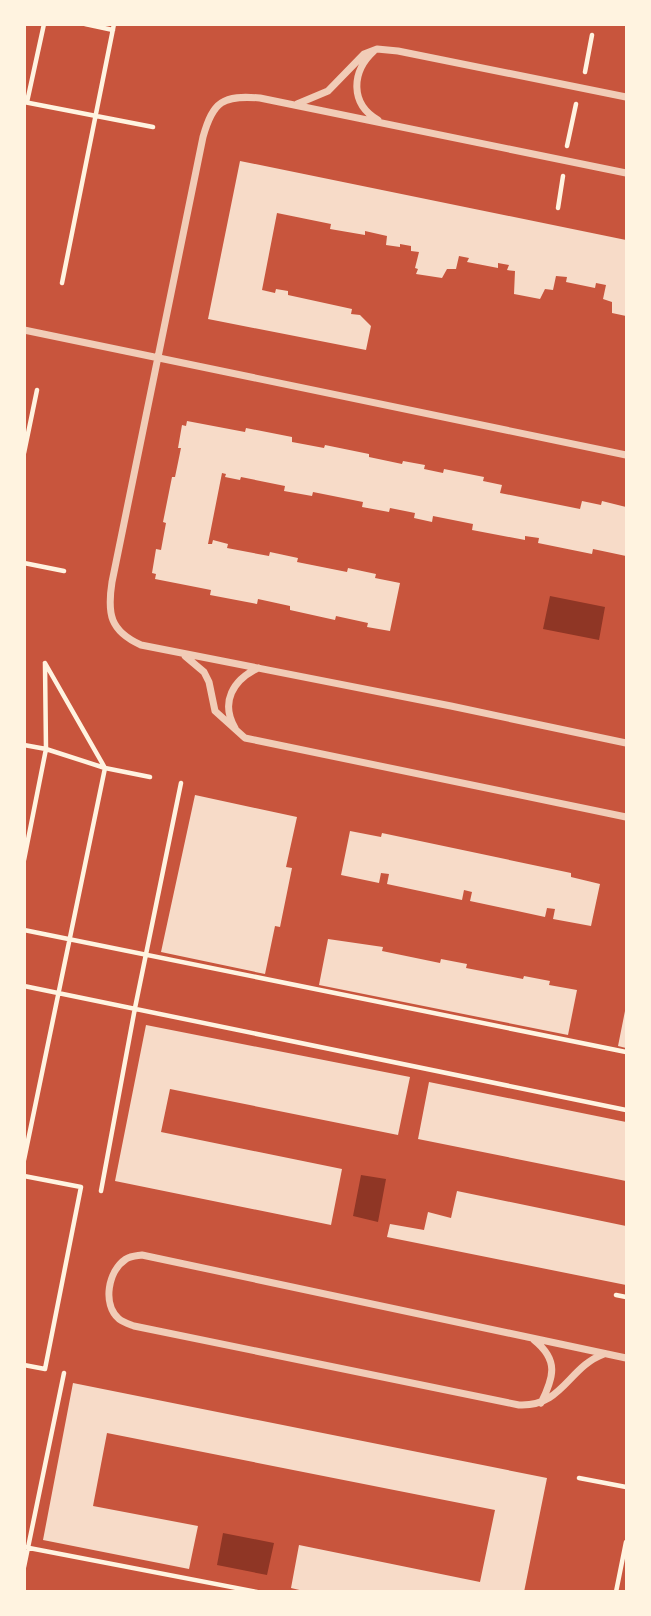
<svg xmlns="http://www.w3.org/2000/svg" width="651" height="1616" font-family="'Noto Sans',sans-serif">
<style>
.water{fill:#8f3625}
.building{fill:#f7dbc8}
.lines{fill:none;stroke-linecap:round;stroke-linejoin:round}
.path{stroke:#fff3e0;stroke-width:4.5}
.minor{stroke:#f1ccb7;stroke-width:7}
</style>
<rect width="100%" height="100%" fill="#c8553d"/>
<path class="water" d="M550 596 605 607 599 640 543 629Z
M361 1175 386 1179 378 1222 353 1216Z
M223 1533 274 1543 267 1575 217 1565Z"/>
<path class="building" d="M240 161 626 240V316L612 313V302L603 299 606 285 596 283 595 288 566 282 567 277 556 276 553 290 545 289 540 299 514 294 515 271 507 270 509 265 498 263V268L467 262 469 258 459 256 456 269H447L442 278 416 274 418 269 415 268 419 252 411 251V246L400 244V247L386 245 387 236 365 231V235L330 229 331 224 277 213 262 290 275 293 276 289 288 291V295L352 309 351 314 360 315 371 326 366 350 208 319Z
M187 421 245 432 246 428 292 437V442L324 448 325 445 369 454V457L402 464 403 461 425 465 424 469 443 473 444 469 484 477 483 481 502 485 500 493 580 509 582 501 601 505 602 501 626 507V556L593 549 592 554 538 543 539 538 525 536V540L472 530 473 524 433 516 432 522 414 518 415 513 390 508 389 512 362 507 363 502 313 492 312 496 284 491 285 486 241 477 240 480 225 477 226 474 222 473 208 544H212L213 540 228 544 227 548 269 556 270 552 298 558 297 562 347 572 348 568 376 574 375 578 400 583 390 631 367 627 368 623 336 616 335 620 290 610V606L258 599 257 604 210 595 211 590 155 579 156 574 152 573 156 549 161 550 166 523 163 522 172 477H175L181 448H178L182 425 186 426Z
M195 795 297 817 286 867 292 868 280 927 275 926 265 974 161 952Z
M350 831 381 837 382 833 571 873V877L600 884 591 926 553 919 555 909 547 908 545 917 470 901 472 892 464 890 462 900 387 884 389 874 381 873 379 883 341 875Z
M328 939 383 947 382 951 440 963 441 959 467 964 466 968 523 979 524 976 550 981 549 985 577 990 568 1035 319 985Z
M625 1011H626V1048L618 1046Z
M146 1025 410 1077 398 1135 170 1089 161 1132 342 1169 331 1225 115 1181Z
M429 1082 626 1122V1181L418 1139Z
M457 1191 626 1226V1285L387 1237 390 1224 424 1230 428 1212 451 1218Z
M73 1383 547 1478 524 1592H308L291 1588 299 1545 480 1582 495 1510 107 1433 93 1506 198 1526 189 1569 43 1540Z"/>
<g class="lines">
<path class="path" d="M85 24 113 30
M585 72 592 35
M24 102 153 127
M27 102 44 24
M567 146 576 104
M558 208 563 176
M62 283 114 24
M24 453 37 390
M24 563 64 571
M24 745 46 749 105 768 150 777
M24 860 46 749 45 664
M24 930 626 1052
M24 986 626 1110
M24 1160 105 768 45 663
M24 1176 81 1187 45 1369 24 1365
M101 1191 135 1008 181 783
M616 1295 626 1297
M579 1478 626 1487
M24 1547 257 1592
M24 1567 64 1373
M616 1592 626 1542"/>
<path class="minor" d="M374 51C351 72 350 104 378 120
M297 104 328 91 364 54 377 49 398 51 626 97
M626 173 260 98C223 95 213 101 203 137L112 582C107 614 110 631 141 645L451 706 626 743
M24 330 626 455
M185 656 204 672 209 682 215 711 245 738 626 817
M235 728C220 702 233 680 258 668
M534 1340C559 1360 554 1377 541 1403
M604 1354C568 1367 563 1407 519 1405L134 1326C129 1324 123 1322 119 1319 102 1304 108 1271 126 1259 131 1256 136 1256 142 1255L626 1358"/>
</g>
<rect width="651" height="1616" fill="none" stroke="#fff3e0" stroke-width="52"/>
</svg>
